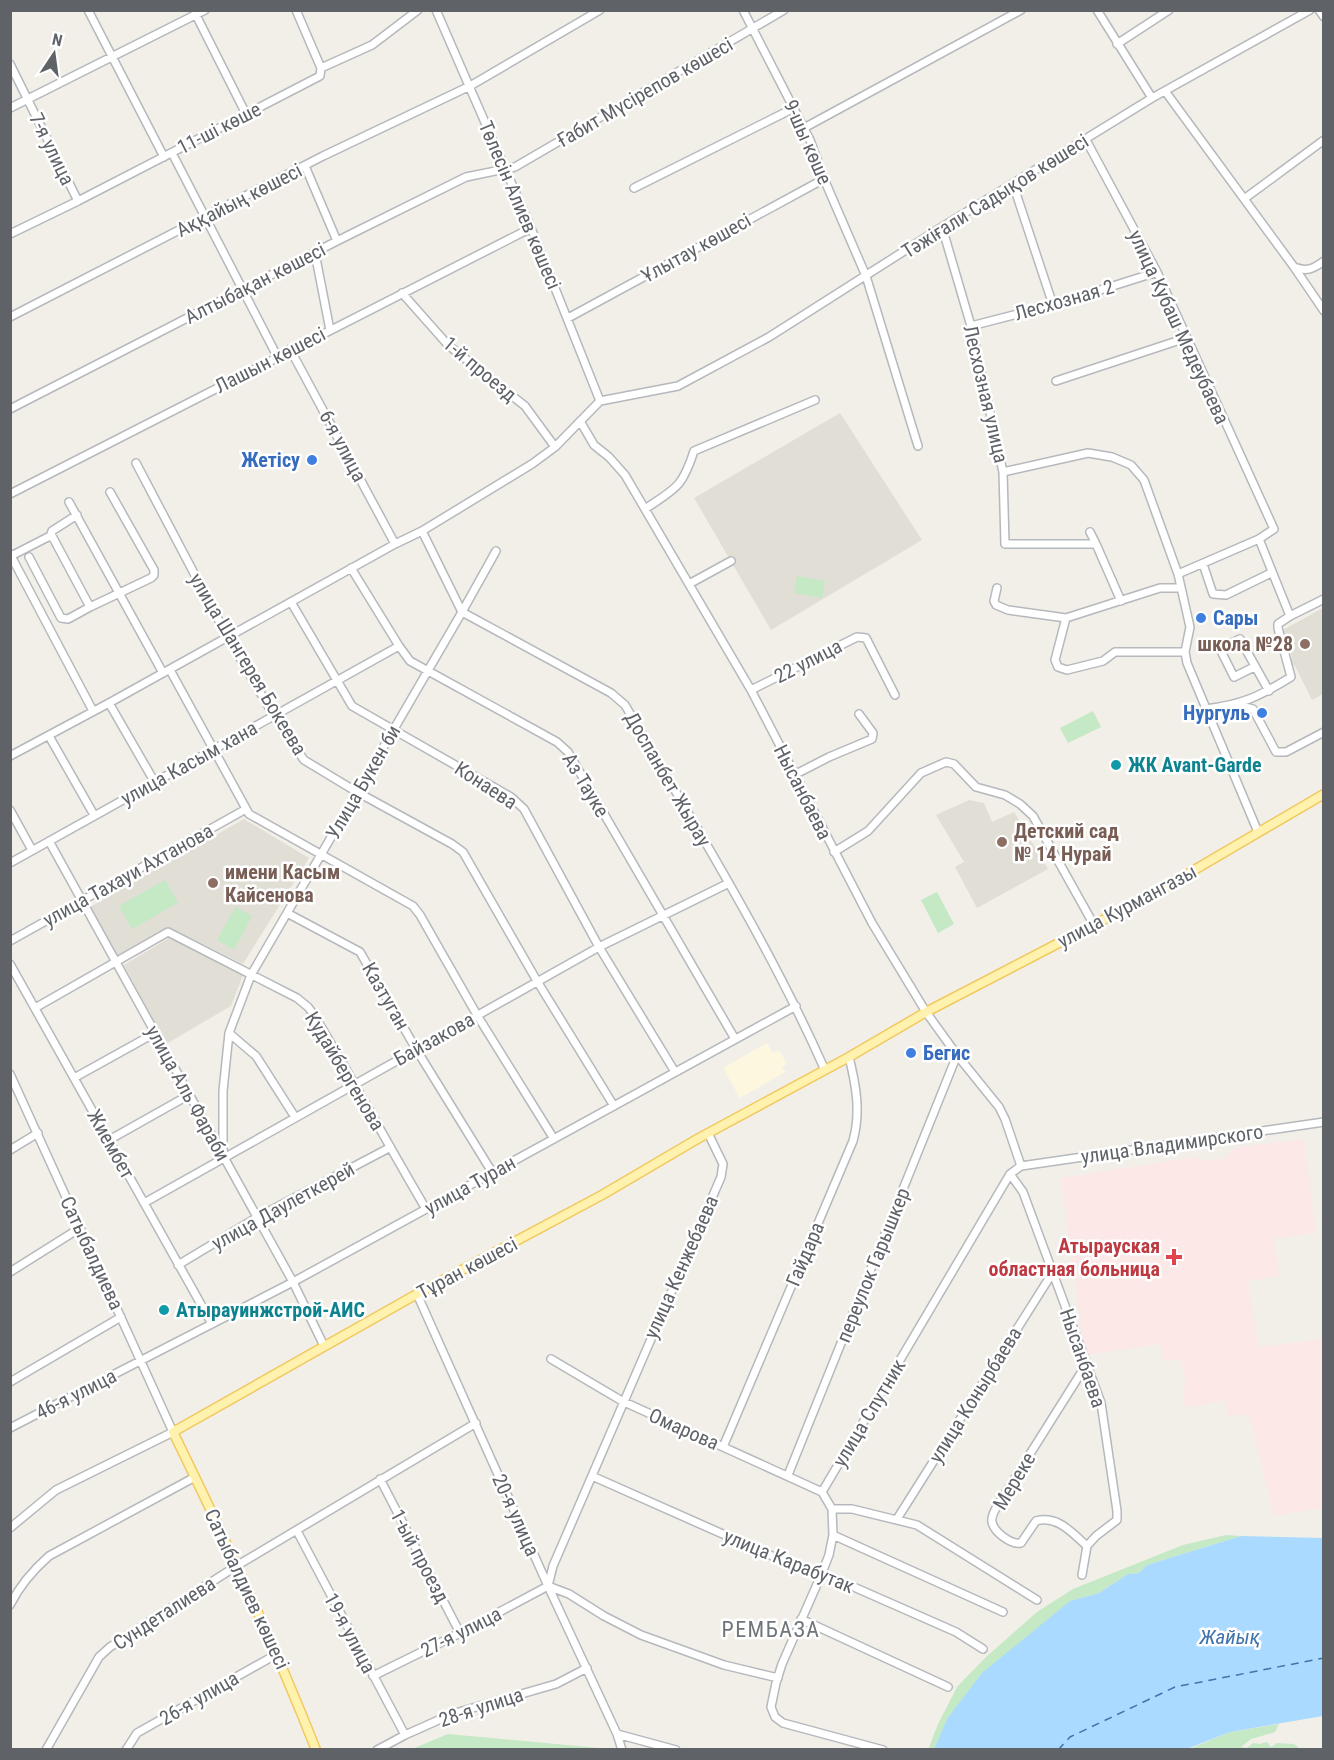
<svg xmlns="http://www.w3.org/2000/svg" width="1334" height="1760" font-family="'Roboto Condensed',sans-serif">
<style>
.commercial{fill:#fef7e0}
.education{fill:#e1ded6}
.medical{fill:#fce8e6}
.green{fill:#c5e8c5}
.water{fill:#aadaff}
.lines{fill:none;stroke-linecap:round;stroke-linejoin:round}
.ferry{stroke:#4174aa;stroke-width:1.5;stroke-dasharray:8 6;stroke-linecap:butt}
.minor-casing{stroke:#b5b8bc;stroke-width:10}
.major-casing{stroke:#f2c960;stroke-width:11}
.minor{stroke:#fff;stroke-width:7}
.major{stroke:#fff2af;stroke-width:8}
.shop-dot{fill:#3f7fe0;stroke:#fff;stroke-width:2}
.education-dot{fill:#8d6e63;stroke:#fff;stroke-width:2}
.culture-dot{fill:#0f9aa8;stroke:#fff;stroke-width:2}
.health-dot{fill:#e0444e;stroke:#fff;stroke-width:2}
.labels{text-anchor:middle;dominant-baseline:central;stroke-width:5;stroke-linejoin:round;paint-order:stroke}
.street-label{font-size:20px;fill:#5f6368;stroke:#fff}
.shop-label{font-size:20px;font-weight:bold;fill:#366cbe;stroke:#fff;text-anchor:end}
.education-label{font-size:20px;font-weight:bold;fill:#785e54;stroke:#fff;text-anchor:start}
.culture-label{font-size:20px;font-weight:bold;fill:#0d838f;stroke:#fff;text-anchor:start}
.health-label{font-size:20px;font-weight:bold;fill:#be3a42;stroke:#fff;text-anchor:end}
.water-label{font-size:21px;font-style:italic;fill:#4174aa;stroke:#fff}
.quarter-label{font-size:22px;letter-spacing:1.5px;fill:#70757a;stroke:#fff}
</style>
<rect width="100%" height="100%" fill="#f1efe8"/>
<path class="commercial" d="M767 1043 773 1053 779 1050 787 1064 782 1067 785 1072 740 1098 723 1068Z"/>
<path class="education" d="M840 413 922 540 771 630 694 498Z
M1323 608V694L1312 700 1295 666 1290 664 1292 657 1281 631Z
M969 800 984 803 992 822 1014 812 1048 869 977 908 955 867 964 862 936 815Z
M244 819 309 858 243 964 171 928 117 956 90 907Z
M169 938 243 975 231 1006 166 1044 124 965Z"/>
<path class="medical" d="M1304 1139 1316 1233 1274 1239 1279 1276 1248 1281 1258 1347 1323 1339V1508L1274 1516 1249 1414 1228 1416 1225 1400 1185 1408 1182 1388 1186 1387 1181 1359 1163 1361 1160 1344 1085 1355 1061 1178 1195 1157 1204 1161 1225 1158 1234 1148Z"/>
<path class="green" d="M797 576 825 581 822 598 794 593Z
M1093 711 1101 727 1068 743 1060 728Z
M165 880 178 903 132 929 119 906Z
M937 892 954 924 938 933 921 900Z
M235 907 252 916 234 950 217 940Z
M1226 1535 1241 1536 1147 1565 1139 1573 1128 1574 1099 1593 1070 1601 947 1719 934 1749 928 1750 938 1724 957 1687 986 1657 1037 1612 1073 1589 1183 1545Z
M1279 1724 1275 1732 1251 1739 1241 1747 1247 1748 1253 1743 1260 1744 1267 1742 1271 1747 1277 1743 1294 1744 1300 1749 1187 1750 1230 1732Z
M448 1734 609 1749H412Z"/>
<path class="water" d="M1241 1536 1323 1538V1716L1230 1732 1187 1749H934L947 1719 982 1673 1070 1601 1099 1593 1128 1574 1139 1573 1147 1565Z"/>
<g class="lines">
<path class="ferry" d="M1058 1750 1070 1737 1175 1687 1324 1658"/>
<defs>
<path id="minor" d="M88 10 164 157
M296 10 321 68
M436 10 531 228 600 401
M743 10 810 140 824 179 866 276 918 446
M1097 10 1152 98
M1319 10 1324 17
M195 13 246 114
M1117 44 1169 10
M10 64 78 201
M1165 91 1294 267 1324 311
M10 108 205 10
M804 128 1021 10
M1086 140 1157 272 1274 529 1259 539 1178 574
M172 153 277 356
M305 166 337 241
M1013 184 1053 305
M634 188 794 108
M1244 199 1324 140
M942 227 971 326 1003 472 1088 453 1112 457 1131 465 1144 480 1178 574 1190 627 1185 652 1187 663 1258 832
M10 234 78 201 320 76 321 68 372 45 418 10
M315 253 330 330
M1294 267C1307 272 1313 269 1324 261
M402 293 448 345 525 406 555 447
M10 317 323 156 470 86 600 10
M568 318 824 179
M971 326 1053 305 1157 272
M290 349 395 544
M1056 381 1186 338
M10 409 337 241 466 177 515 167 784 10
M580 421 594 445 609 457 625 475 751 690 872 923 926 1012 957 1055 999 1107 1005 1119 1021 1166
M136 463 227 636 274 716 304 760 357 792 452 844 463 852 537 981 614 1106
M1003 472 1005 544H1096L1121 601
M10 494 531 228
M69 502 163 673
M645 509C676 488 682 488 694 451L815 400
M77 515 52 531 51 534 90 607 151 578 154 575V570L110 492
M422 531 462 612 611 693 625 705C694 824 768 942 824 1068
M1090 532 1096 544
M10 554 93 711
M11 556 48 537H52
M29 557 61 618 68 619 90 607
M1203 564 1213 594 1226 595 1271 573
M351 568 399 646 410 661 557 742 568 752 735 1039
M689 584 731 561
M997 588 994 601 996 605 1008 610 1066 618 1160 588H1180
M291 602 352 706 511 797 524 809 599 947 675 1072
M1290 616 1324 599
M1066 618 1055 660 1058 667 1067 670 1103 661 1115 652H1185
M1254 667 1234 677 1220 649 1240 639 1269 691
M170 670 249 814 413 906 420 915 477 1015 554 1139
M751 690 857 637 866 638 895 695
M109 703 154 781
M1237 705 1253 709 1276 752H1286L1324 732
M1205 709C1242 705 1260 696 1291 677L1278 628V624L1290 616 1259 539
M49 736 94 815
M10 756 109 703 395 544 422 531 532 464 555 447 600 401 678 386 769 337 942 227 1152 98 1310 10
M794 775 829 757 872 739 873 733 859 714
M10 810 32 850
M49 841 293 1282 324 1346
M834 852 868 831 921 773 946 762 954 764 976 787 1005 795 1020 804 1033 816 1094 925
M10 863 399 646
M287 913 360 952 416 1049 492 1172
M10 941 246 809
M10 964 212 1324
M35 1008 168 932 297 998 308 1007 314 1015C353 1079 388 1145 426 1209
M229 1033 256 1056 295 1117
M10 1074 173 1432 56 1490 10 1528
M74 1078 155 1033
M109 1140 189 1095
M10 1150 38 1133
M223 1157V1091L229 1033 251 975 462 612 496 551
M1010 1174 1023 1192 1101 1403 1117 1511V1520L1096 1536 1087 1546 1082 1575
M144 1203 599 947 729 883
M178 1265 256 1218 389 1148
M10 1272 80 1228
M417 1294 548 1586 617 1734 622 1750
M551 1359 622 1401 822 1492 832 1509 833 1535 829 1555 822 1573 782 1664 776 1683 771 1707 775 1717 783 1723 883 1750
M1086 1365 996 1508C994 1512 991 1517 992 1522 994 1532 1011 1545 1021 1543L1036 1521C1058 1515 1072 1533 1087 1546
M10 1382 121 1317
M10 1428 293 1282 796 1006
M723 1447 853 1141C861 1112 856 1085 849 1057
M788 1475 957 1055
M592 1476 806 1571 822 1573 956 1632 983 1649
M380 1479 460 1633
M822 1492 1010 1174 1021 1166 1324 1122
M832 1509H852L917 1525 1037 1600
M897 1519 1053 1272
M297 1531 405 1735
M833 1535 1003 1612
M548 1586 553 1566 721 1177 723 1164 708 1133
M548 1586 569 1594 604 1616 641 1635 724 1665 778 1678
M10 1605C20 1585 32 1571 49 1556L195 1477
M801 1619 948 1687
M373 1676 460 1633 548 1586
M617 1734 676 1750
M46 1750 99 1657 110 1647 238 1565 476 1423
M126 1750 137 1733 277 1654
M377 1750 405 1735 452 1714 556 1684 587 1668"/>
<path id="major" d="M316 1750C273 1641 224 1536 173 1432L417 1294 602 1195 699 1138 849 1057 926 1012 1155 893 1324 794"/>
</defs>
<use href="#minor" class="minor-casing"/>
<use href="#major" class="major-casing"/>
<use href="#minor" class="minor"/>
<use href="#major" class="major"/>
</g>
<g class="shop-dot">
<circle cx="312" cy="460" r="6"/>
<circle cx="1201" cy="618" r="6"/>
<circle cx="1262" cy="713" r="6"/>
<circle cx="911" cy="1053" r="6"/>
</g>
<g class="education-dot">
<circle cx="1305" cy="644" r="6"/>
<circle cx="1002" cy="842" r="6"/>
<circle cx="213" cy="883" r="6"/>
</g>
<g class="culture-dot">
<circle cx="1116" cy="765" r="6"/>
<circle cx="164" cy="1310" r="6"/>
</g>
<path class="health-dot" d="M1171 1248h6v6h6v6h-6v6h-6v-6h-6v-6h6z"/>
<g class="labels">
<g class="street-label">
<text transform="translate(645 92) rotate(-30)">Ғабит Мүсірепов көшесi</text>
<text transform="translate(219 128) rotate(-27)">11-ші көше</text>
<text transform="translate(808 142) rotate(66)">9-шы көше</text>
<text transform="translate(52 149) rotate(64)">7-я улица</text>
<text transform="translate(995 196) rotate(-32)">Тәжіғали Садықов көшесі</text>
<text transform="translate(239 200) rotate(-27)">Аққайың көшесі</text>
<text transform="translate(520 205) rotate(67)">Төлесін Алиев көшесі</text>
<text transform="translate(696 248) rotate(-29)">Ұлытау көшесi</text>
<text transform="translate(255 283) rotate(-27)">Алтыбақан көшесі</text>
<text transform="translate(1064 300) rotate(-16)">Лесхозная 2</text>
<text transform="translate(1179 327) rotate(65)">улица Кубаш Медеубаева</text>
<text transform="translate(270 360) rotate(-27)">Лашын көшесі</text>
<text transform="translate(480 369) rotate(40)">1-й проезд</text>
<text transform="translate(986 394) rotate(77)">Лесхозная улица</text>
<text transform="translate(343 446) rotate(62)">6-я улица</text>
<text transform="translate(808 661) rotate(-27)">22 улица</text>
<text transform="translate(248 664) rotate(59)">улица Шангерея Бокеева</text>
<text transform="translate(189 763) rotate(-29)">улица Касым хана</text>
<text transform="translate(668 779) rotate(60)">Доспанбет Жырау</text>
<text transform="translate(363 782) rotate(-60)">Улица Букен би</text>
<text transform="translate(486 785) rotate(33)">Конаева</text>
<text transform="translate(586 785) rotate(59)">Аз Тауке</text>
<text transform="translate(803 792) rotate(63)">Нысанбаева</text>
<text transform="translate(128 875) rotate(-29)">улица Тахауи Ахтанова</text>
<text transform="translate(1127 906) rotate(-28)">улица Курмангазы</text>
<text transform="translate(386 996) rotate(60)">Казтуган</text>
<text transform="translate(434 1039) rotate(-29)">Байзакова</text>
<text transform="translate(345 1071) rotate(59)">Кудайбергенова</text>
<text transform="translate(188 1093) rotate(61)">улица Аль Фараби</text>
<text transform="translate(111 1144) rotate(61)">Жиембет</text>
<text transform="translate(1172 1144) rotate(-8)">улица Владимирского</text>
<text transform="translate(470 1185) rotate(-29)">улица Туран</text>
<text transform="translate(283 1206) rotate(-29)">улица Даулеткерей</text>
<text transform="translate(92 1253) rotate(65)">Сатыбалдиева</text>
<text transform="translate(805 1254) rotate(-67)">Гайдара</text>
<text transform="translate(873 1265) rotate(-68)">переулок Гарышкер</text>
<text transform="translate(681 1267) rotate(-66)">улица Кенжебаева</text>
<text transform="translate(467 1268) rotate(-28)">Тұран көшесі</text>
<text transform="translate(1083 1358) rotate(71)">Нысанбаева</text>
<text transform="translate(76 1394) rotate(-27)">46-я улица</text>
<text transform="translate(975 1395) rotate(-58)">улица Конырбаева</text>
<text transform="translate(869 1413) rotate(-59)">улица Спутник</text>
<text transform="translate(684 1429) rotate(24)">Омарова</text>
<text transform="translate(1014 1481) rotate(-59)">Мереке</text>
<text transform="translate(516 1515) rotate(66)">20-я улица</text>
<text transform="translate(420 1556) rotate(62)">1-ый проезд</text>
<text transform="translate(789 1561) rotate(22)">улица Карабутак</text>
<text transform="translate(247 1589) rotate(65)">Сатыбалдиев көшесі</text>
<text transform="translate(164 1613) rotate(-33)">Сундеталиева</text>
<text transform="translate(461 1632) rotate(-27)">27-я улица</text>
<text transform="translate(350 1633) rotate(62)">19-я улица</text>
<text transform="translate(199 1698) rotate(-30)">26-я улица</text>
<text transform="translate(481 1707) rotate(-18)">28-я улица</text>
</g>
<g class="shop-label">
<text x="300" y="460">Жетісу</text>
<text x="1213" y="618" text-anchor="start">Сары</text>
<text x="1250" y="713">Нургуль</text>
<text x="923" y="1053" text-anchor="start">Бегис</text>
</g>
<g class="education-label">
<text x="1293" y="644" text-anchor="end">школа №28</text>
<text x="1014" y="831">Детский сад<tspan x="1014" dy="23">№ 14 Нурай</tspan></text>
<text x="225" y="872">имени Касым<tspan x="225" dy="23">Кайсенова</tspan></text>
</g>
<g class="culture-label">
<text x="1128" y="765">ЖК Avant-Garde</text>
<text x="176" y="1310">Атырауинжстрой-АИС</text>
</g>
<g class="health-label">
<text x="1160" y="1246">Атырауская<tspan x="1160" dy="23">областная больница</tspan></text>
</g>
<g class="water-label">
<text x="1230" y="1637">Жайық</text>
</g>
<g class="quarter-label">
<text x="771" y="1629">РЕМБАЗА</text>
</g>
</g>
<rect width="1334" height="1760" fill="none" stroke="#5f6368" stroke-width="24"/>
<g transform="translate(54 54) rotate(13)" stroke="#ffffff" stroke-width="4.5" paint-order="stroke">
<path d="M0-4.5L10 22L0 15L-10 22Z" fill="#5f6368"/>
<text y="-9" font-size="16" font-weight="bold" text-anchor="middle" fill="#5f6368">N</text>
</g>
</svg>
